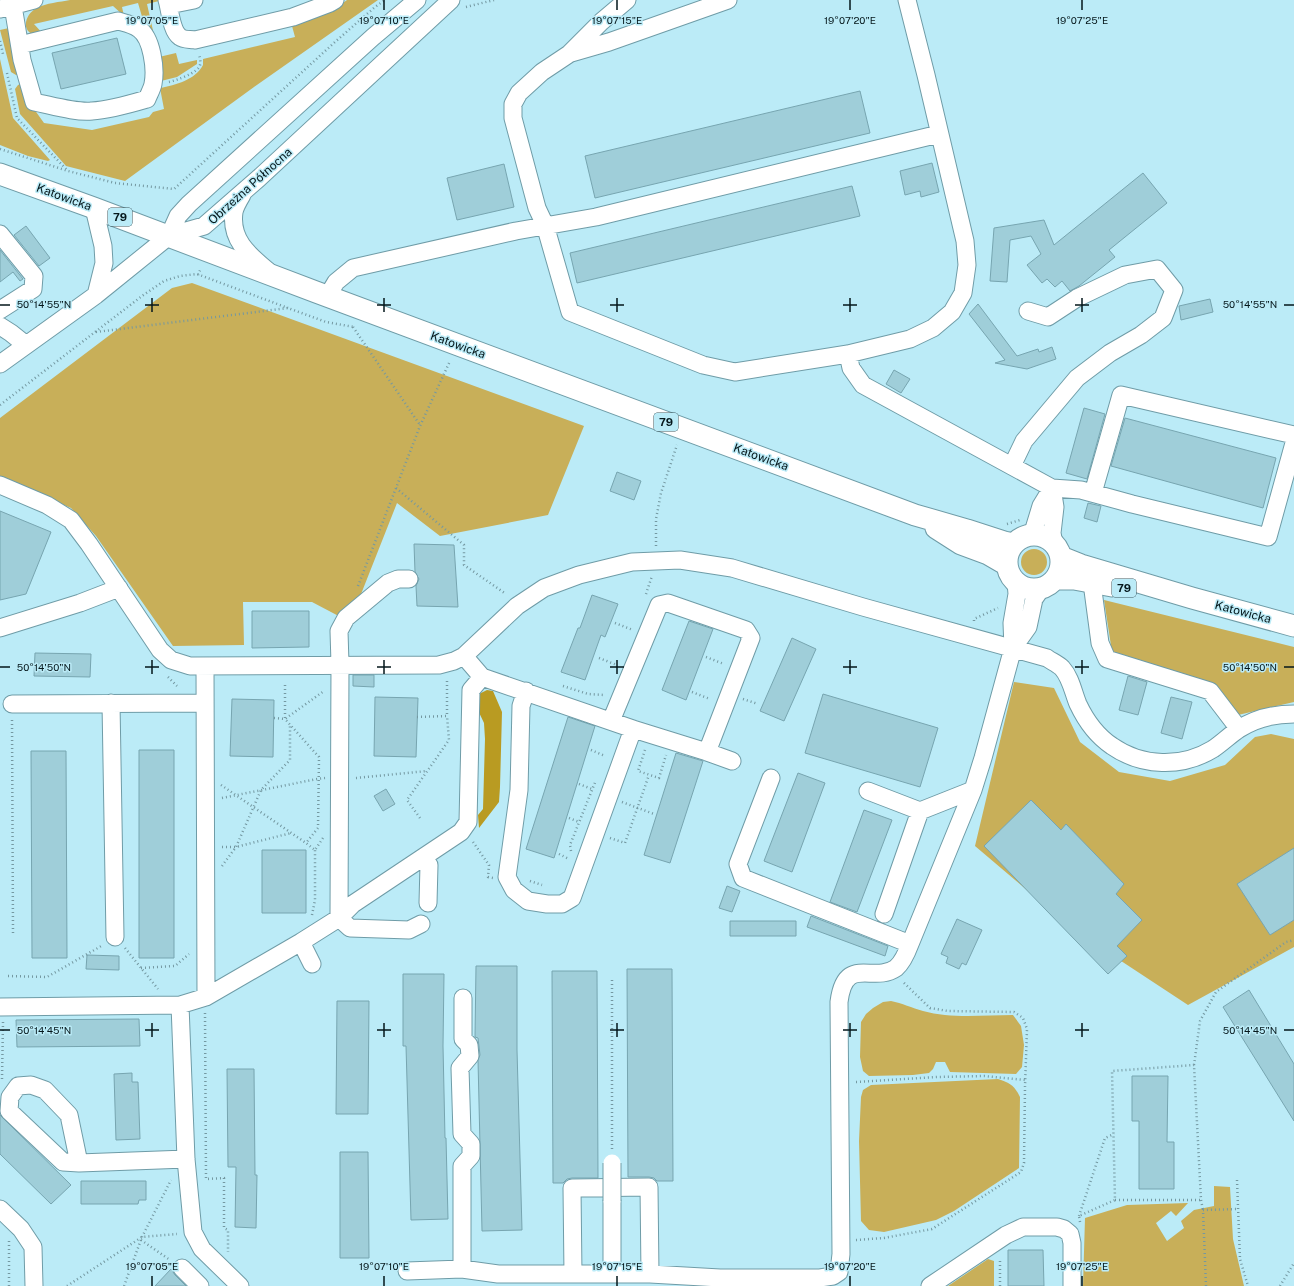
<svg xmlns="http://www.w3.org/2000/svg" width="1294" height="1286" font-family="'Public Sans',sans-serif">
<style>
.green{fill:#c8af59}
.forest{fill:#b99b22}
.building{fill:#9fced9;stroke:#77a5b0}
.lines{fill:none;stroke-linecap:round;stroke-linejoin:round}
.minor-casing{stroke:#6f9ca7;stroke-width:19}
.major-casing{stroke:#6f9ca7;stroke-width:23}
.path{stroke:#7498a1;stroke-width:2.5;stroke-dasharray:1 3;stroke-linecap:butt}
.minor{stroke:#fff;stroke-width:17}
.major{stroke:#fff;stroke-width:21}
.minor-bridge-casing{stroke:#6f9ca7;stroke-width:19;stroke-linecap:butt}
.minor-bridge{stroke:#fff;stroke-width:17}
.ticks{fill:none;stroke:#05171b;stroke-width:1.5}
.labels{text-anchor:middle;dominant-baseline:central;stroke-width:3;stroke-linejoin:round;paint-order:stroke}
.shield{fill:#bbebf7;stroke:#3c575d;stroke-width:1}
.shield-label{font-size:11px;font-weight:bold;fill:#05171b}
.street-label{font-size:12px;fill:#05171b;stroke:#bbebf7}
.ticks-label{font-size:10px;text-anchor:middle;fill:#05171b;stroke:#bbebf7;stroke-width:3;stroke-linejoin:round;paint-order:stroke}
</style>
<rect width="100%" height="100%" fill="#bbebf7"/>
<path class="green" d="M70 0H159V1L147 4 159 57 176 53 179 64 197 60V64L177 77 161 81 138 3 122 7 124 16 113 6 34 24 44 35C41 35 37 36 34 35 20 30 26 13 37 8 46 3 60 2 70 0Z
M347 0H378L254 87 125 181 66 166 20 114 15 89 18 85 22 83 34 109 44 123 92 130 149 117 153 112 164 109 160 88C176 85 195 80 203 65V59L295 37 292 26C312 19 330 14 347 0Z
M9 28 20 74 16 75 11 72 0 30Z
M0 59 13 118 50 160 48 161 28 156 0 145Z
M192 283 584 426 548 515 440 536 397 503 350 622 312 602H243L244 645 173 646 96 536 71 508 0 478V418L172 288Z
M1021 562a13 13 0 1 1 26 0a13 13 0 1 1-26 0Z
M1104 600 1294 647V702L1238 715 1219 688 1112 652Z
M1014 682 1054 688 1080 742 1119 772 1170 781 1225 765 1255 737 1271 734 1294 739V947L1188 1005 1074 930 975 846Z
M891 1001C902 1003 912 1008 923 1011 951 1019 984 1015 1013 1015L1021 1026 1024 1045 1022 1067 1016 1074 950 1072 945 1062H936L933 1069 929 1073 913 1075 869 1076 863 1071 860 1057 861 1022 866 1014 873 1008 883 1002Z
M998 1079C1010 1083 1014 1085 1020 1097L1019 1168 954 1211 936 1220 884 1232 869 1230 861 1221 859 1141 861 1097 863 1090 871 1085Z
M1214 1186 1230 1187 1233 1239 1244 1286H1083L1085 1218 1127 1205 1188 1203 1176 1216 1171 1211 1156 1223 1167 1241 1184 1228 1181 1221 1194 1210 1214 1206Z
M988 1259 994 1261V1286H948Z"/>
<path class="forest" d="M487 690 493 691 502 712 500 787 499 802 479 828 478 815 483 809 485 739 484 723 475 704 479 694Z"/>
<path class="building" d="M117 38 126 74 61 89 52 53Z
M860 91 870 133 595 198 585 156Z
M932 163 939 192 921 197 920 191 905 195 900 171Z
M504 164 514 207 457 220 447 178Z
M1143 173 1167 203 1109 250 1115 257 1079 286 1070 291 1062 281 1055 287 1047 279 1042 283 1027 265 1041 254 1031 236 1010 240 1007 282 990 281 994 228 1044 220 1054 245Z
M852 186 860 216 577 283 570 253Z
M26 226 50 258 39 266 14 235Z
M0 250 23 279 20 281 13 272 0 282Z
M1210 299 1213 312 1181 320 1179 306Z
M978 304 1017 356 1038 349 1039 352 1052 347 1056 359 1027 369 995 363 1005 360 969 314Z
M894 370 910 379 901 393 886 384Z
M1084 408 1105 414 1087 479 1066 473Z
M1125 418 1276 458 1263 508 1111 466Z
M617 472 641 481 634 500 610 491Z
M1088 503 1101 506 1097 522 1084 518Z
M0 511 51 532 26 594 0 600Z
M414 544 454 545 458 607 417 606 416 586 419 579 415 572Z
M592 595 618 604 605 637 601 635 585 680 561 672 578 628H580Z
M252 611H309V647L252 648Z
M689 621 713 629 686 700 662 690Z
M792 638 816 649 784 721 760 711Z
M35 653 91 654 90 677 34 676Z
M353 675H374V687L353 686Z
M1128 676 1147 682 1138 715 1119 710Z
M823 694 938 728 920 787 805 753Z
M375 697 418 698 416 757 374 756Z
M1171 697 1192 702 1182 739 1161 733Z
M232 699 274 700 273 757 230 756Z
M568 717 595 726 554 858 526 849Z
M139 750H174V958H139Z
M31 751H66L67 958H32Z
M676 753 703 761 670 863 644 855Z
M798 773 825 783 792 872 764 861Z
M386 789 395 804 383 811 374 796Z
M1031 800 1061 830 1066 824 1124 884 1116 894 1142 920 1117 946 1127 956 1108 974 984 846Z
M864 810 892 820 857 912 830 902Z
M1294 848V920L1270 935 1237 884Z
M262 850H306V913H262Z
M727 886 740 891 732 912 719 908Z
M811 916 888 946 885 956 807 927Z
M957 919 982 930 966 965 962 963 959 969 946 963 948 957 941 954Z
M730 921H796V936H730Z
M87 955 119 956V970L86 969Z
M476 966H517V1050L522 1230 482 1231 478 1060 480 1055 478 1038 475 1037Z
M627 969H672L673 1181H657L654 1178 649 1177H628Z
M552 971H597L598 1178H572L567 1179 563 1183H553Z
M403 974H444L443 1046 445 1138H446L448 1219 411 1220 406 1046H403Z
M1249 990 1294 1064V1121L1223 1007Z
M337 1001H369L368 1114H336Z
M139 1019 140 1046 17 1047 16 1020Z
M227 1069H254L255 1175H257L256 1228 235 1227 236 1167H228Z
M132 1073V1082H138L140 1139 116 1140 114 1074Z
M1132 1076H1168L1167 1142H1174V1189H1139V1121H1132Z
M0 1115 71 1185 51 1204 0 1154Z
M340 1152H368L369 1258H340Z
M81 1181H146V1200H139L138 1204H81Z
M1008 1250H1043L1044 1286H1008Z
M171 1269 175 1275 186 1286H155Z"/>
<g class="lines">
<defs>
<path id="minor" d="M12 0 22 60 34 102C50 105 76 113 92 111 110 110 130 104 147 99 149 94 152 89 153 84 156 69 152 38 139 29 132 24 125 23 118 21L20 45
M167 0C170 9 171 31 180 37 184 40 190 39 195 40L293 17 330 3 335 0
M627 0 601 22 569 54 542 72 519 93 513 104V118L537 208 545 225 570 312 703 365 735 372 848 354 910 339 933 328 952 312 963 293 967 265 965 241 926 75 907 0
M169 5 194 0
M0 9 34 0
M571 53 609 42 728 0
M242 195C239 200 235 207 234 212 230 240 249 255 268 271
M94 208 103 246 104 263 96 295
M0 234 34 276 33 289 0 310
M169 236 178 216 189 204 373 37 417 0
M327 297 336 282 353 268 516 231 596 217 939 134
M0 326 11 333 26 345
M848 354 851 368 863 385 1052 488 1081 490 1132 504 1268 537 1294 443
M0 364 96 295 169 236 204 226 259 178 451 0
M1012 466 1024 441 1077 378 1110 353 1141 335 1163 318 1174 290 1157 269 1125 275 1077 298 1048 317 1028 311
M0 485 47 505 71 520 89 544 160 650 171 660 190 666 439 665 454 661 464 656 517 606 544 588 579 575 632 562 680 560 732 568 863 607 1047 658C1051 661 1058 664 1062 668 1071 678 1073 692 1078 704 1086 721 1097 736 1112 746 1142 767 1182 768 1213 749 1222 743 1230 735 1239 729 1256 718 1274 714 1294 714
M1052 488 1055 507 1052 533 1054 544
M1093 493 1121 395 1294 435
M1028 536 1034 529 1041 506 1052 488
M409 579H398L388 583 346 618 339 631 340 664 339 918 350 928 409 930 421 924
M1092 583 1100 643 1107 659 1210 691 1239 729
M0 628 80 603 119 588
M1013 648 1028 627 1034 599 1041 589
M464 656 482 677 633 729 707 752 732 761
M205 666 206 997
M526 691 521 706 519 790 507 877 514 890 528 901 547 904H562L572 898 633 729
M111 703 115 937
M12 704 205 703
M611 721 659 605 668 603 746 630 751 638 707 752
M771 778 738 864 743 878 910 944
M868 791 920 811 973 790
M423 858 429 865 428 903
M884 914 920 811
M301 942 312 964
M0 1007 180 1005
M79 1163 69 1115 45 1090 31 1085 18 1086 10 1097 9 1111 63 1162 79 1163 186 1159
M612 1201V1274
M0 1209 21 1229 33 1247 34 1286
M182 1268 200 1286
M462 1269V1166L471 1156V1144L462 1134 460 1068 470 1056 469 1045 463 1039V998
M407 1271 462 1269 498 1274H650L720 1278H820L833 1276 839 1272 841 1254 839 1002C845 954 873 984 896 968 903 962 907 952 910 944L973 790 983 758 1013 648 1012 623 1017 594 1016 582
M573 1274 572 1188 649 1187 650 1274
M240 1286 202 1249 193 1232 186 1159 180 1005 206 997 301 942 339 918 353 904 461 832 468 822 471 690 482 677
M930 1286 1006 1235 1023 1227H1057L1064 1229 1070 1234 1072 1243V1286"/>
<path id="major" d="M0 174 94 208 316 292 915 515 967 530 1004 542 1014 544
M936 528 961 544 988 554 1007 565
M1007 562a27 27 0 1 1 54 0a27 27 0 1 1-54 0Z
M1061 557 1081 565 1192 598 1294 626
M1056 579H1074L1112 586"/>
</defs>
<use href="#minor" class="minor-casing"/>
<use href="#major" class="major-casing"/>
<path class="path" d="M466 7 494 0
M0 41 3 54
M7 73 17 118 68 171
M169 82C177 80 198 73 200 65 201 62 200 58 199 55
M0 149 68 171 115 183 174 189 335 42 375 7 385 0
M198 275 201 268
M353 327 420 425
M96 332 288 308 326 322 354 327
M0 405 142 296 164 281 180 276 197 274 288 308
M396 488 464 545V565L506 594
M1007 524 1020 520
M656 546V519L661 493 677 445
M358 586 420 426 450 361
M646 594 652 576
M974 621V619L998 608
M615 623 633 630
M706 657 724 664
M599 658 617 665
M168 677 177 686
M563 686 588 694 604 695
M692 692 710 699
M743 699 758 704
M417 717 447 716V678
M274 718 285 719V682
M12 720 13 934
M591 750 605 756
M645 750 638 771 659 778 666 755
M356 778 427 771
M579 784 592 789
M221 785 306 843
M222 798 317 779 325 778
M622 802 654 814
M420 818 407 800 449 740 447 716
M569 818 579 822
M323 838 315 850 306 843 318 828 319 757 285 719 324 691
M610 838 625 843 649 775
M473 842 489 865 488 877 493 878
M222 847H236L291 833
M571 851 570 845 596 780
M559 854 569 859
M222 866 236 847 261 790 290 760V725
M530 881 542 885
M312 915 315 900V850
M125 948 158 989
M141 968 175 966 189 954
M8 976 47 977 103 945
M205 1013 206 1179 224 1178V1228L228 1230V1252
M1194 1065 1200 1021 1216 992 1286 942 1294 940
M2 1079 3 1022
M856 1082 937 1077 984 1076 1025 1080
M612 1149V979
M1237 1180 1240 1259 1248 1286
M1115 1200H1201
M1079 1216 1105 1138 1114 1134
M1080 1222 1079 1216 1115 1200 1112 1071 1194 1065 1201 1200 1203 1210
M141 1240 170 1260
M856 1240 884 1238 932 1229 1021 1172 1024 1163 1025 1087 1027 1029 1023 1018 1014 1012 948 1011 930 1008 903 982
M9 1241V1286
M67 1286 142 1237 177 1234
M124 1286 142 1237 171 1180
M1000 1286V1259
M1206 1286 1203 1210 1238 1209
M1280 1286 1294 1263"/>
<use href="#minor" class="minor"/>
<use href="#major" class="major"/>
<defs>
<path id="minor-bridge" d="M612 1163V1201"/>
</defs>
<use href="#minor-bridge" class="minor-bridge-casing"/>
<use href="#minor-bridge" class="minor-bridge"/>
</g>
<path class="ticks" d="M152 0V10M384 0V10M617 0V10M850 0V10M1082 0V10M152 298V312M384 298V312M617 298V312M850 298V312M1082 298V312M0 305H10M145 305H159M377 305H391M610 305H624M843 305H857M1075 305H1089M1284 305H1294M152 660V674M384 660V674M617 660V674M850 660V674M1082 660V674M0 667H10M145 667H159M377 667H391M610 667H624M843 667H857M1075 667H1089M1284 667H1294M152 1023V1037M384 1023V1037M617 1023V1037M850 1023V1037M1082 1023V1037M0 1030H10M145 1030H159M377 1030H391M610 1030H624M843 1030H857M1075 1030H1089M1284 1030H1294M152 1276V1286M384 1276V1286M617 1276V1286M850 1276V1286M1082 1276V1286"/>
<g class="labels">
<g class="shield">
<rect x="108" y="208" width="24" height="18" rx="3"/>
<rect x="654" y="413" width="24" height="18" rx="3"/>
<rect x="1112" y="579" width="24" height="18" rx="3"/>
</g>
<g class="shield-label">
<text x="120" y="217">79</text>
<text x="666" y="422">79</text>
<text x="1124" y="588">79</text>
</g>
<g class="street-label">
<text transform="translate(250 186) rotate(-42)">Obrzeżna Północna</text>
<text transform="translate(64 197) rotate(20)">Katowicka</text>
<text transform="translate(458 345) rotate(20)">Katowicka</text>
<text transform="translate(761 457) rotate(20)">Katowicka</text>
<text transform="translate(1243 612) rotate(15)">Katowicka</text>
</g>
</g>
<g class="ticks-label">
<text x="152" y="24">19°07'05"E</text>
<text x="384" y="24">19°07'10"E</text>
<text x="617" y="24">19°07'15"E</text>
<text x="850" y="24">19°07'20"E</text>
<text x="1082" y="24">19°07'25"E</text>
<text x="44" y="308">50°14'55"N</text>
<text x="1250" y="308">50°14'55"N</text>
<text x="44" y="671">50°14'50"N</text>
<text x="1250" y="671">50°14'50"N</text>
<text x="44" y="1034">50°14'45"N</text>
<text x="1250" y="1034">50°14'45"N</text>
<text x="152" y="1270">19°07'05"E</text>
<text x="384" y="1270">19°07'10"E</text>
<text x="617" y="1270">19°07'15"E</text>
<text x="850" y="1270">19°07'20"E</text>
<text x="1082" y="1270">19°07'25"E</text>
</g>
</svg>
